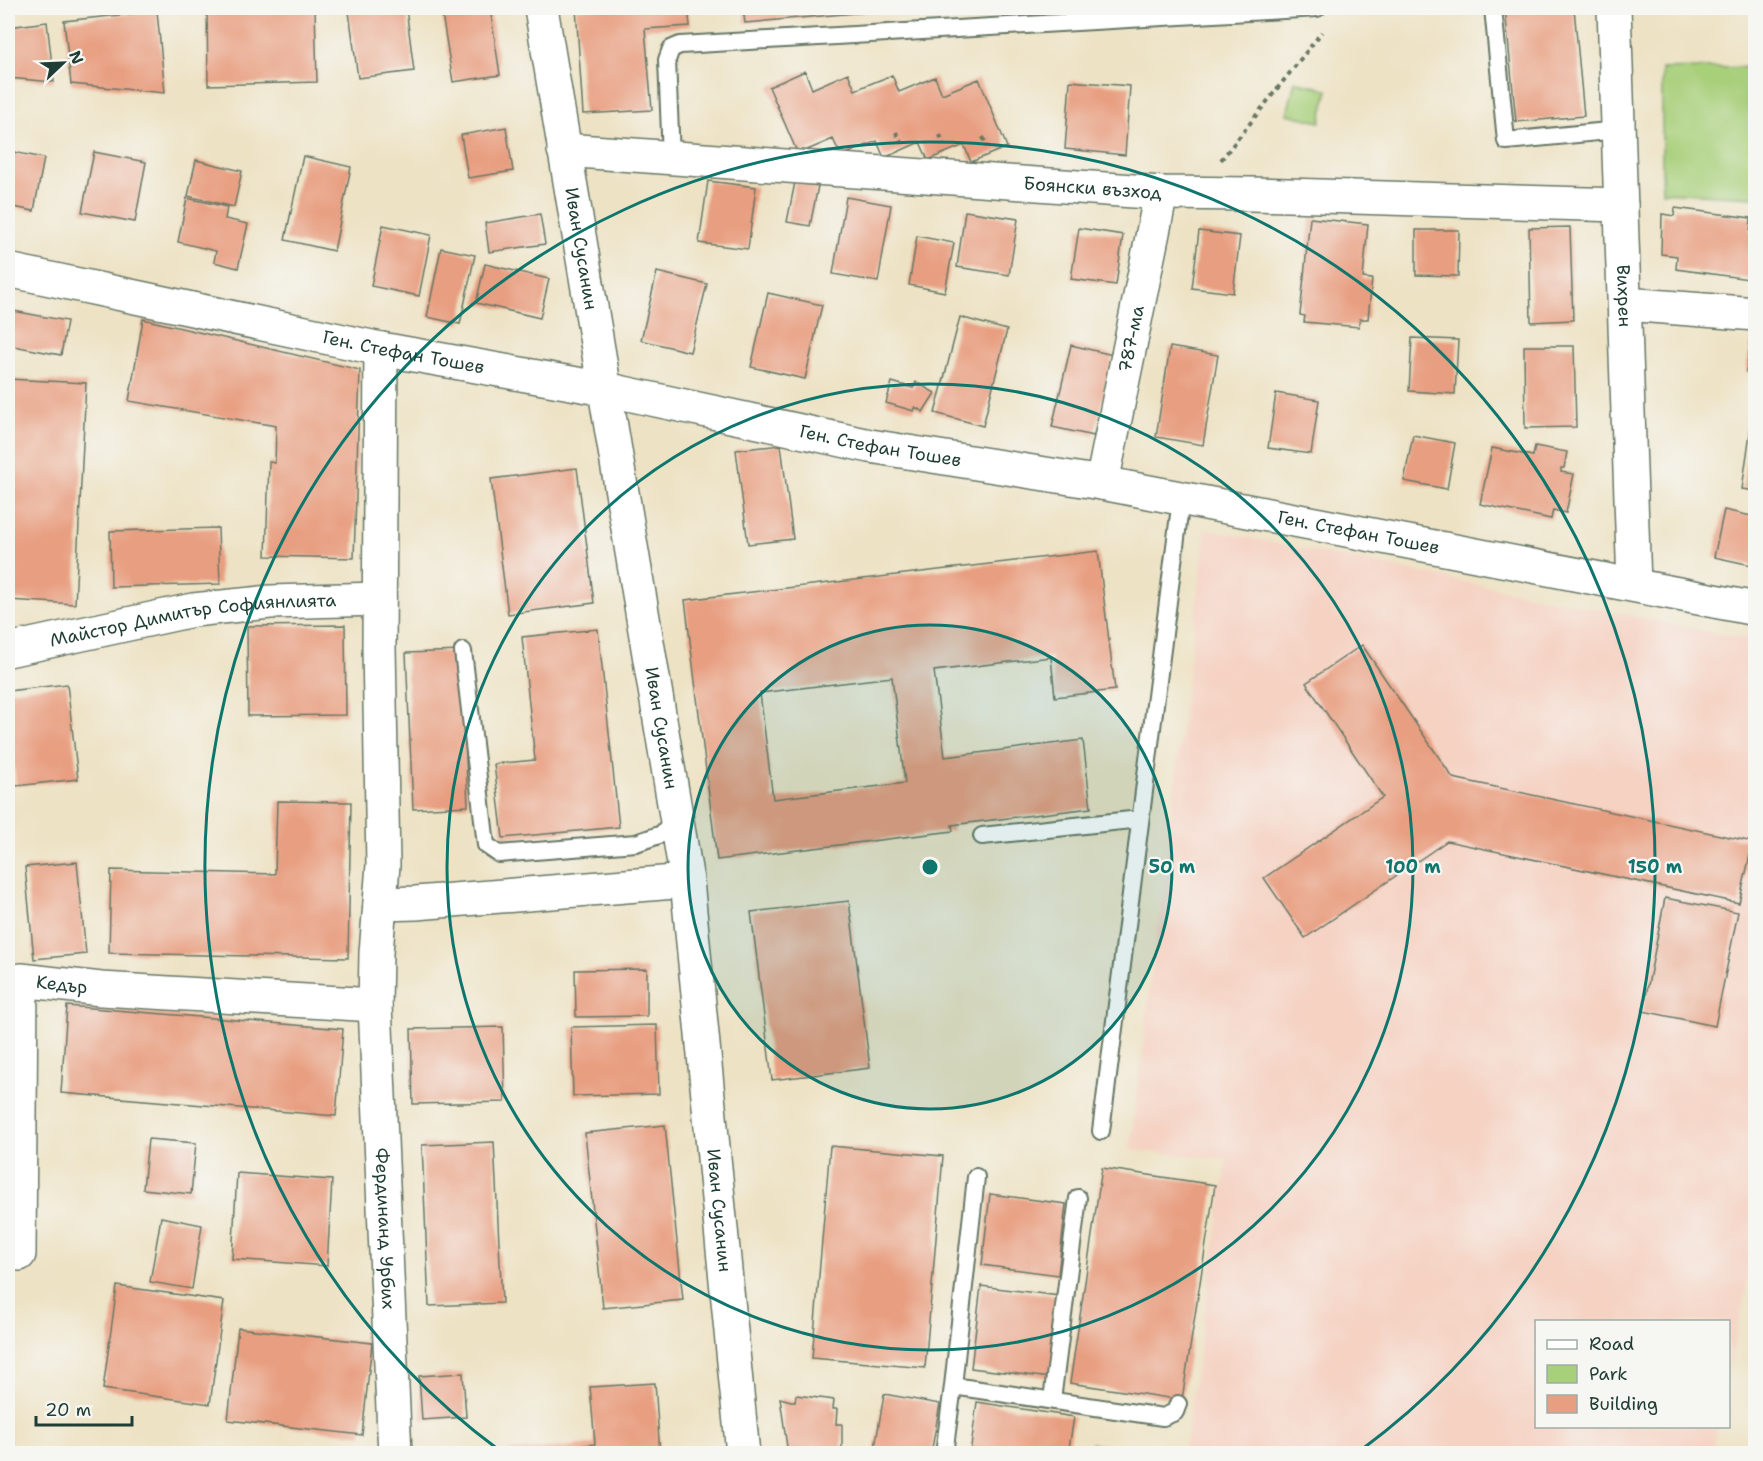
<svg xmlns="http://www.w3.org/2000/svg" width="1763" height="1461" font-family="'Shantell Sans',sans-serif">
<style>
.built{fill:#f5d2c2}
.green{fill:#a8cf7a;stroke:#648657;stroke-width:1.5}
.building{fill:#e89e80;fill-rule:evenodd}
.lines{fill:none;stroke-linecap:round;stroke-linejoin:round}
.lane-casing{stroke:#677766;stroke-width:20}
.street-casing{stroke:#677766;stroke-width:36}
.path{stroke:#677766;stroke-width:4;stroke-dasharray:4.5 4.5;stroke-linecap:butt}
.lane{stroke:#fff;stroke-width:16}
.street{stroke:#fff;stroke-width:33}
.ring{fill:none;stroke:#0f766e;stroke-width:3}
.labels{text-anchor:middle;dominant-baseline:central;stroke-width:4.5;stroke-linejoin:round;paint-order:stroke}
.street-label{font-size:18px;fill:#1f3d34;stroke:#f6f6f2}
.centre{fill:#0f766e;stroke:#f6f6f2;stroke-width:3}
.ring-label{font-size:18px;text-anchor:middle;font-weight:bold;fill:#0f766e;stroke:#f6f6f2;stroke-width:4.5;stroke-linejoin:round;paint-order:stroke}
</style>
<rect width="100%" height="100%" fill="#f6f6f2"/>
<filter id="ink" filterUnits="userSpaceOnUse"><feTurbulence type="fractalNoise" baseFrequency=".0167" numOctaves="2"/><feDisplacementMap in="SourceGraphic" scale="12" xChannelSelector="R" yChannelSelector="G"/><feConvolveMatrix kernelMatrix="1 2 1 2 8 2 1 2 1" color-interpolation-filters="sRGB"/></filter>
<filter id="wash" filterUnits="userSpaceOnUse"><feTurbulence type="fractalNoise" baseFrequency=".008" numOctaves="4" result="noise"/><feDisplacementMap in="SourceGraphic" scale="24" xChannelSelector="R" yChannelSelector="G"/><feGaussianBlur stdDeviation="1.35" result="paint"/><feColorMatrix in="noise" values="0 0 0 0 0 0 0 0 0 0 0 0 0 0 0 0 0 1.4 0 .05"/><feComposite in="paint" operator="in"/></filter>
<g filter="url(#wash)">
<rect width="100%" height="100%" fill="#ede2c4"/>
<path class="built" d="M1206 529 1755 641 1756 1240 1729 1372 1728 1322H1536V1426L1717 1427 1712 1453H1184L1227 1159 1130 1150Z"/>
<path class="green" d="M1755 67V197L1662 192V69Z
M1295 81 1328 90 1320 122 1287 114Z
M1092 1443 1132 1453H1091Z"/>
<g id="blocks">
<path class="building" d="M207 8H315L317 82 208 85Z
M382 8H406L414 71 358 78 349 12Z
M441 8H490L500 75 453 82Z
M576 8H688L690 26 645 29 652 110 583 114Z
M743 8H899V9L745 23Z
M1505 8H1574L1584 116 1516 122Z
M157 11 165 93 71 84 64 21Z
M47 22 54 82 8 78V27Z
M805 71 812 89 848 73 855 90 892 75 899 92 935 77 942 94 979 79 1007 147 971 162 964 145 928 160 920 142 884 158 877 141 841 156 833 139 798 154 769 87Z
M1070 81 1130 86 1125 155 1065 149Z
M506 127 513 171 468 178 461 135Z
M8 151 44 158 34 211 8 206Z
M94 152 146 162 135 222 82 212Z
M303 156 351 167 334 251 285 240Z
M196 160 242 171 234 207 188 196Z
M708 181 756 187 748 249 699 243Z
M795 182 818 186 810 226 787 222Z
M846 197 891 205 878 282 833 274Z
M187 198 227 207 225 219 248 224 238 268 214 262 216 251 178 242Z
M1675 208 1751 218 1750 232H1756V280L1676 269 1677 256 1661 254 1662 214 1674 216Z
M965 211 1018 219 1009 275 957 267Z
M540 214 545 244 489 252 485 223Z
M1310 218 1368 224 1363 278 1372 279 1368 319H1360L1359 327 1304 322 1305 316 1300 315Z
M383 225 431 235 419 296 371 286Z
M1570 227 1573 320 1531 322 1529 228Z
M1079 228 1123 235 1116 285 1071 279Z
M1416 230H1459L1458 276 1416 275Z
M1199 231 1240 236 1233 293 1192 288Z
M917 236 954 243 945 292 909 285Z
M441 248 475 255 460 324 427 317Z
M485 264 549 279 540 318 476 303Z
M657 272 707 284 690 352 641 340Z
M768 293 822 305 805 379 751 367Z
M8 310 67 321 61 355 8 345Z
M960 317 1007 330 983 426 935 413Z
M143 319 360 370 354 558 266 556 269 462 275 463 276 426 129 401Z
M1754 323H1756V374L1746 372Z
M1412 338 1458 340 1455 394 1409 391Z
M1071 345 1113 355 1094 436 1052 427Z
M1524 346H1574L1576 427 1525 428Z
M1170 347 1218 355 1203 445 1156 437Z
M8 379 86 383 75 604 8 600Z
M892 382 913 388 916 382 935 393 923 412 915 407 914 411 886 403Z
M1276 393 1319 400 1311 454 1268 448Z
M1754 405H1756V491L1742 489Z
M1413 435 1455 443 1447 489 1404 481Z
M781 445 793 539 748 544 736 450Z
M1535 446 1567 452 1564 468H1561V472L1574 474 1566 513 1553 510 1551 519 1480 504 1492 448 1533 456Z
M577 468 594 603 508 614 491 479Z
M1724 510 1756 517V566L1714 557Z
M218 528 220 584 111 587 110 531Z
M1098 551 1115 690 1055 697 1051 657 934 671 945 757 1083 740 1091 808 952 825 953 831 717 860 685 600ZM892 677 905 783 773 799 760 693Z
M345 625 346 715 248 716 247 626Z
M598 629 619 827 503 838 494 764 535 760 522 637Z
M1362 645 1453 778 1753 842 1739 903 1447 841 1305 938 1264 878 1383 797 1306 683Z
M461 651 468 806 413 809 406 653Z
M67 684 78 779 16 786 8 714V691Z
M277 801 351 802 348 958 109 953 111 870 275 874Z
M77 862 86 954 34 959 25 867Z
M1665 898 1738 912 1715 1026 1643 1011Z
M849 901 870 1068 772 1080 751 912Z
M647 969V1016L576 1017 575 970Z
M67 1006 343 1029 336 1116 61 1093Z
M657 1025 659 1094 573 1096 571 1027Z
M503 1027 505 1102 413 1104 411 1029Z
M665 1125 683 1300 603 1308 585 1133Z
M148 1139 196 1143 191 1194 143 1189Z
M494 1142 502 1303 429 1306 422 1145Z
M830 1146 943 1156 925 1368 812 1358Z
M1102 1168 1215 1185 1182 1400 1070 1383Z
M237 1173 332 1180 327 1266 232 1259Z
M990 1194 1066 1204 1058 1275 982 1265Z
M161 1217 202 1225 192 1289 150 1282Z
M117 1286 224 1301 210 1404 103 1389Z
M981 1286 1059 1296 1050 1378 971 1368Z
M238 1328 372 1343 362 1435 228 1420Z
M463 1373 466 1417 422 1420 419 1376Z
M655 1383 660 1454H503V1452L595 1444 590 1387Z
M884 1394 940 1404 931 1454H874Z
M796 1395 834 1400 833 1409H837L836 1424H842V1454H788L780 1398 795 1402Z
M977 1402 1074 1417 1068 1454H970Z"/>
</g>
</g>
<g filter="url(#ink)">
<use href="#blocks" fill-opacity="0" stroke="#677766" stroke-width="1.5"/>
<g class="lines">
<defs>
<path id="lane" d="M1493 8 1506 141 1618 130
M671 158 667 60 671 49 680 45 1317 8
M463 651 486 845 499 854 636 843 662 834 677 815
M982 836 1140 819
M1101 1131 1181 499
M953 1386 1163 1417 1175 1412 1178 1404
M1052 1400 1078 1198
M944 1454 953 1386 976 1177"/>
<g id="street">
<path id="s1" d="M541 8 687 881 743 1454"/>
<path id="s2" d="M1614 8 1634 585"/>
<path id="s3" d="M564 150 1161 193 1251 194 1621 205"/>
<path id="s4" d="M8 270 381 349 605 389 870 446 1102 483 1756 609"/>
<path d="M1625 304 1756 314"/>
<path id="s5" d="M381 349 379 647 383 865 376 953 375 1005 395 1454"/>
<path id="s6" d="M1102 483 1161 193"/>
<path id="s7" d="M8 650 193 610 270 602 379 599"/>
<path d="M380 904 416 903 687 881"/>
<path id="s8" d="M19 1254 21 980 101 989 375 1005"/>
</g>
</defs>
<use href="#lane" class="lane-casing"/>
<use href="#street" class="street-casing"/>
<path class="path" d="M896 132 901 143
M940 135 944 145
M983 137 987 147
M1221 160 1322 32"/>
<use href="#lane" class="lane"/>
<use href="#street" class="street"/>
</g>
</g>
<circle cx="930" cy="867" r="242" fill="#0f766e" fill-opacity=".12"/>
<g class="ring">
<circle cx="930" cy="867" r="242"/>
<circle cx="930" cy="867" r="483"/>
<path d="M499 1450A725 725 0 1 1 1361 1450"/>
</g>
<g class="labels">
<g class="street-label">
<text stroke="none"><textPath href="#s3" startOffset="530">Боянски възход</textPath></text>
<text stroke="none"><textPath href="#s1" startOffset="244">Иван Сусанин</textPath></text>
<text stroke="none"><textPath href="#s2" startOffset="288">Вихрен</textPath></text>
<text stroke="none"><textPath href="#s6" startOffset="147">787-ма</textPath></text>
<text stroke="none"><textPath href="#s4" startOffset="404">Ген. Стефан Тошев</textPath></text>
<text stroke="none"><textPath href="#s4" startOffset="890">Ген. Стефан Тошев</textPath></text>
<text stroke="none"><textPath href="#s4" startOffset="1376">Ген. Стефан Тошев</textPath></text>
<text stroke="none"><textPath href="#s7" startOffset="188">Майстор Димитър Софиянлията</textPath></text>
<text stroke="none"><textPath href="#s1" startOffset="730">Иван Сусанин</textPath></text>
<text stroke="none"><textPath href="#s8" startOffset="315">Кедър</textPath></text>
<text stroke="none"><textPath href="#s1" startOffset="1216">Иван Сусанин</textPath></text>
<text stroke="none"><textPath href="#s5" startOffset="880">Фердинанд Урбих</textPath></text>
</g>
</g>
<circle cx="930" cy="867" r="9" class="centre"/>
<g class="ring-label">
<text x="1172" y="873">50 m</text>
<text x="1413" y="873">100 m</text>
<text x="1655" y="873">150 m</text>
</g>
<rect width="1763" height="1461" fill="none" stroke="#f6f6f2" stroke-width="30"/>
<rect x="1535" y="1320" width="195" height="108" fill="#f6f6f2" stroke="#a0aca6" stroke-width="1.5"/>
<rect x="1547" y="1340" width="30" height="9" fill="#ffffff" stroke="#a0aca6" stroke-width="1.5"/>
<text x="1589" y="1350" font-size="18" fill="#1f3d34">Road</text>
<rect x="1547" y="1365" width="30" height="18" fill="#a8cf7a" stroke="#a0aca6" stroke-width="1.5"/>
<text x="1589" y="1380" font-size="18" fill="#1f3d34">Park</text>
<rect x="1547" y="1395" width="30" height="18" fill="#e89e80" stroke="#a0aca6" stroke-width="1.5"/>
<text x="1589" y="1410" font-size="18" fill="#1f3d34">Building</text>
<g transform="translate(63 63) rotate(67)" stroke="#f6f6f2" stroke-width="4.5" paint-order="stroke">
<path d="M0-4.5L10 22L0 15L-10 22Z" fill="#1f3d34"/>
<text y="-9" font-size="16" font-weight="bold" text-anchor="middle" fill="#1f3d34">N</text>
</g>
<path d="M36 1416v9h96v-9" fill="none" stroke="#1f3d34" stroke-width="3"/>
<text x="45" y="1416" font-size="18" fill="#1f3d34" stroke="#f6f6f2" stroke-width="4.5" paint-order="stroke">20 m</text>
</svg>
